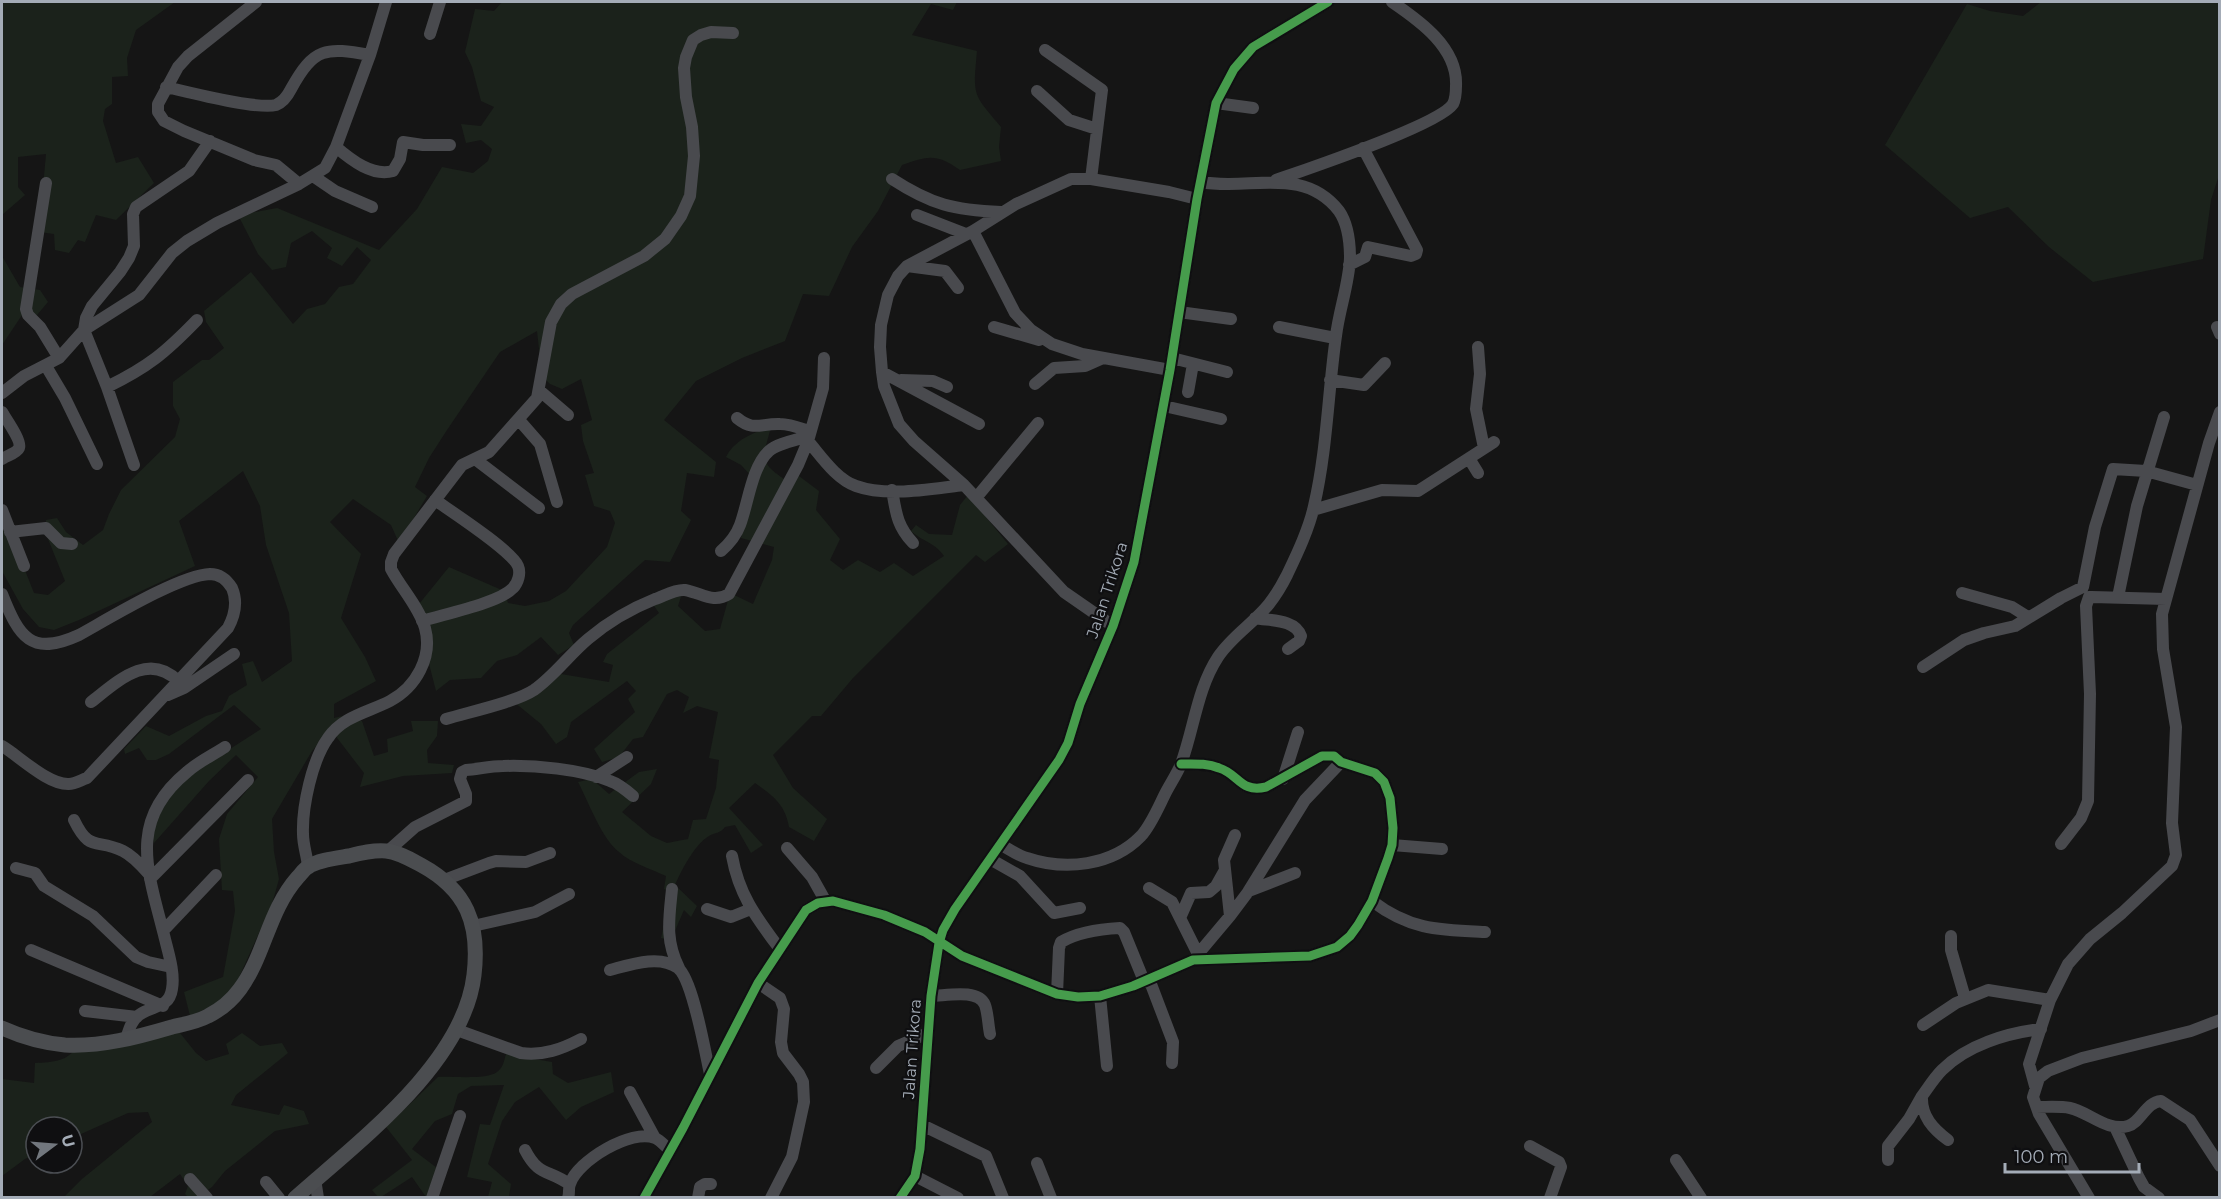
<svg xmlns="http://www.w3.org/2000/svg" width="2221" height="1199" font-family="Montserrat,sans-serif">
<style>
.green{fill:#1b221b}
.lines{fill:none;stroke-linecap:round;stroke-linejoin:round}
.minor{stroke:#494a4e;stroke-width:12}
.major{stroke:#4b4d50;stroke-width:15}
.cycleway-casing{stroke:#0f0f11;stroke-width:13}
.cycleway{stroke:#469c4c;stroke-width:9}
.labels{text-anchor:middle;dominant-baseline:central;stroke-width:4.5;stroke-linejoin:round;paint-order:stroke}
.street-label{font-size:16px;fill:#a4acb7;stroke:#0f0f11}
</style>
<rect width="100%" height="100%" fill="#151515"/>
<path class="green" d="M2 2H175L136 30 127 58 128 76 112 77V104L105 109 103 121 116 163 138 157 154 183 116 220 96 215 85 242 78 240 69 253 55 250 54 234 39 232 46 154 18 157V187L25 195 2 215Z
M502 2H957L953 10 931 4 912 35 977 51C973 96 972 93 1001 127L999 147 1001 161 960 170C936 153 928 156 902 165L878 211 852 247 829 296 803 294 785 341 742 358 696 381 664 420 716 462 714 477 687 473 681 511 691 520 670 562 645 560 573 625 569 633 574 645 558 655 541 637 517 655 497 661 481 678 450 680 436 691 415 609 449 567 504 591 508 603 525 606 549 601 566 591 607 547 615 523 610 511 594 506 585 475 594 473 583 441 581 425 592 420 581 379 562 389 550 384 542 376 537 331 500 352 447 430 429 458 415 487 427 496 399 543 391 525 353 499 330 522 361 554 341 618 365 657 376 681 334 704V718L346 715 362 721 374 756 388 752 387 739 413 731 411 721H438L437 736 427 750 428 763 454 765 452 773 403 776 360 787 364 773 331 730 312 751 272 819 274 852 279 879 272 904 236 984 226 998 208 1008 190 1016 184 992 223 977 235 911 233 891 222 890 219 839 227 814 258 777 236 755 209 781 154 843 151 832 174 785 261 729 234 705 169 754 156 760H147L139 748 125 754 124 749 146 726 169 736 206 716 222 711 229 696 247 685 242 664 253 661 262 682 292 661 289 613 266 545 260 506 243 471 179 521 195 566 79 620 54 630 39 627 23 609 2 571V512L34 593 48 595 65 581 46 534V520L57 518 66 532 83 545 103 530 109 514 121 490 175 437 180 419 173 406V382L202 360H209L224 348 206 322 204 311 251 272 293 324 307 309 325 304 339 287 353 284 371 260 357 247 342 266 327 258 332 248 312 231 291 243 286 267 272 270 258 254 238 215 277 208 379 250 417 209 442 167 473 173 488 161 492 149 481 140 466 143 461 124 481 126 494 107 481 101 472 67 465 52 475 9 494 11Z
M2041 2H2219V175L2211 200 2203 259 2093 282 2049 247 2008 207 1970 218 1885 145 1967 4 1990 11 2023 16Z
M2 256 20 287 40 290 48 302 37 315 24 312 2 345Z
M771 427C762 460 759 463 789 482L799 476 819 491 816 510 840 539 830 560 843 570 858 560 880 572 894 563 913 576 944 556C933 541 923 542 911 531L916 525 929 534 952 535 960 505 968 495 1008 544 985 562 976 555 853 678 821 716H812L773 755 793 788 827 819 814 841 789 827C785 804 773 796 755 783L729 808 763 845 751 853 735 825 725 827C720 834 715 832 709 836 695 844 681 871 675 885L697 906 691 917 684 910 671 940 661 938 671 892 664 889 666 876C651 869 631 863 619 852 602 839 589 803 578 782L592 779 609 794 639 772 657 769 651 784 622 812 651 836 667 843 688 839 693 820 706 819 716 788 719 760 709 758 718 712 697 706 683 713 689 697 677 690 667 694 643 737 633 739 619 757 602 762 594 749 635 712 628 699 636 691 627 681 571 722 567 737 556 744 541 724 514 702 549 672 609 682 613 665 603 662 607 654 659 613 650 600 684 587 678 606 705 631 720 629 730 593 753 604 772 560 774 547 741 538 754 479 741 465 726 457C734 440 754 432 771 427Z
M164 1027 180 1033 196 1053 206 1061 229 1054 226 1044 242 1033 260 1046 282 1043 288 1053 236 1095 231 1105 279 1115 284 1105 304 1111 309 1124 275 1131 225 1171 212 1187 198 1197H188L185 1194 188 1186 180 1174 150 1197H64L82 1179 152 1122 148 1112 128 1113 72 1138V1127H36V1154L25 1159 2 1176V1079L34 1083 35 1063C53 1062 68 1062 78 1045Z
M506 1054 552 1062 553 1074 568 1083 611 1072 614 1092 581 1107 566 1120 539 1087 515 1102 502 1121 488 1164 511 1184 509 1197H488L492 1182 467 1177 480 1124 490 1125 504 1085 471 1086 458 1094 452 1114 435 1121 412 1149 437 1168 426 1197 412 1177 381 1197H378L372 1190 412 1160 386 1127 438 1077C452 1076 487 1080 497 1072 503 1068 504 1061 506 1054Z"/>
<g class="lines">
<path class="minor" d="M256 2 188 56 178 67 158 104V112L164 121 184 131 254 160 276 165 299 184
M430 34 440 2
M1045 50 1102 90 1091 179
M166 87C188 92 257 110 276 105 283 102 288 95 291 89 314 47 326 47 370 55
M1037 91 1069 120 1097 129
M1216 103 1253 108
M336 147C351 160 373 177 393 171L400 159 403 142 423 145H450
M313 176 335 191 372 207
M892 179C932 205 954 210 1001 212
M1276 180C1307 169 1439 125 1453 104 1456 98 1456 92 1456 86 1458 48 1420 21 1392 2
M46 183 26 309 28 315 40 327 59 358
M917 215 966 234
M973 231 1015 313 1031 330 1052 344 1082 354 1170 370
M1349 265 1365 257 1368 247 1411 256 1416 254 1417 250 1363 148
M907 266 945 271 958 288
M1179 312 1231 319
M994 327 1039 340
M1279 327 1335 338
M2217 327 2220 334
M1478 347 1480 374 1476 409 1484 448
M1172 358 1227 372
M46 366 65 398 97 464
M882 372 979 424
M901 380 933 381 947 387
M1330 380 1364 385 1385 363
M1035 384 1054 368 1085 366 1103 358
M107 387C148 367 165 353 197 320
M540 391 568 415
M1188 392 1193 364
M2 393 24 376 59 358 84 330 139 295 172 253 187 241 217 223 299 184 325 168 336 147 370 55 386 2
M1164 406 1221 419
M2 412C6 419 22 441 19 448 17 453 6 456 2 459
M737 418C754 432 761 423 780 424 790 424 800 428 809 431
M519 420 540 444 557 502
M808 441C821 456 836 479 856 486 886 497 933 489 964 485
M475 459 539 508
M1470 460 1478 473
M134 465 107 387 84 330 86 318 92 306 120 272 129 258 134 246 133 214 136 207 189 171 210 141
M892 490C896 513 897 526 913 543
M976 498 1038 423
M2 510 24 566
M1313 510 1382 490 1418 491 1494 442
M10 532 46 528 61 543 72 544
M721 551C729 544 736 536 740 525 748 504 752 466 769 451 778 443 797 440 809 436
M1962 593 2012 607 2028 617
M2 594C19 637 31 657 79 635 108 619 180 575 210 574 220 574 227 580 232 588 238 602 235 615 228 628L87 778C81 780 75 784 69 784 48 785 19 756 2 746
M2118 597 2137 506 2164 417
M1255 618C1271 621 1295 619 1301 636L1299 641 1288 649
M422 621C444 614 499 603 513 588 518 583 521 573 518 566 511 550 452 512 435 500
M1113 626 1064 592 964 485 914 441 899 424 884 386 882 372 880 347 881 325 888 295 898 276 907 266 973 231 1016 204 1071 179H1091L1169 192 1197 199
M1923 667 1964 640 1984 633 2015 626 2061 598 2083 587 2095 527 2113 469 2146 471 2197 485
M168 695 184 688 234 654
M91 702C117 682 148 651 178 681
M446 719C469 712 516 702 534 690 554 676 569 655 588 639 608 622 630 609 655 599 664 596 675 589 685 590 702 593 713 604 729 594L798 465 808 441 823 388 824 358
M596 777 627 757
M1283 779 1298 732
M74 820C90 853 96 838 123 851 133 856 141 865 148 873
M1000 844C1009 849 1017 855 1027 858 1065 871 1112 866 1141 836 1151 825 1158 808 1165 794 1170 784 1177 774 1181 764 1194 729 1197 689 1218 657 1232 636 1254 623 1269 604 1276 595 1282 585 1287 575 1297 554 1309 529 1314 506 1327 451 1328 392 1336 336 1339 310 1349 284 1350 258 1350 243 1348 224 1339 211 1303 165 1249 191 1201 182
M2061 844 2081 818 2088 801 2090 694 2086 606 2089 597H2092L2166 599
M1392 845 1442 849
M787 848 812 877 826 902
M388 851 415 827 466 801V794L460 779 462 772 466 770C478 769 491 766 503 766 535 765 580 769 610 781 619 784 626 790 633 796
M732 856C739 895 756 917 779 948
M990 859 1020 876 1054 913 1080 908
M308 866C307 856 303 845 303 834 302 807 312 760 328 738 343 716 369 712 390 701 416 687 433 657 425 628 419 607 401 588 391 569V562L394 554 462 465 489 452 537 398 551 322 561 304 572 294 644 256 665 239 681 216 690 196 694 156 692 127 686 97 684 68 686 57 693 40 701 35 711 32 733 33
M16 868 35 873 44 886 93 916 136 957 148 962 171 967
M150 879 248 780
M444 880 489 863 496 861 526 862 550 853
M1149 888 1172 902 1198 954
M672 889C669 919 665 940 679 968
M1249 891 1295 873
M1372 901C1410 930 1439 930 1485 932
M707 909 731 917 751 909
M1230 916 1224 860 1235 835
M1180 918 1191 893 1209 892 1216 886 1225 870
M473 926 535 912 569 894
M163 931 216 875
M1951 936V950L1965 998
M31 950 163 1006
M1193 960 1230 916 1248 892 1305 800 1341 762
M610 970C629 965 659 954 678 968 693 980 705 1052 710 1074
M1149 979 1173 1042 1172 1063
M758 983 780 998 784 1009 781 1042 783 1053 799 1074 803 1082 804 1102 792 1157 771 1198
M1057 994 1059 948 1061 942C1078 932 1100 929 1120 928L1124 932 1144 981
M931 996C945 996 978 988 985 1005 988 1013 988 1024 990 1034
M1100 996 1107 1066
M85 1011 137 1017
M1923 1025 1956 1003 1988 990 2050 1000
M457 1030 521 1053C543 1056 562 1049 581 1039
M126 1039C129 1030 131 1021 139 1015 152 1005 169 1009 172 989 175 972 168 952 164 935 148 871 127 821 187 772 198 762 213 755 225 747
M876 1068 898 1046 928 1033
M2035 1086 2029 1064 2050 1000 2068 964 2090 939 2122 913 2172 866 2176 855 2172 823 2176 727 2163 649 2162 614 2209 443 2220 412
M630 1092 655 1138
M2037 1107C2048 1107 2060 1106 2070 1108 2089 1112 2107 1132 2128 1126 2141 1122 2146 1102 2161 1101L2190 1120 2220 1166
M922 1125 986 1156 1003 1198
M2115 1127 2139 1178 2144 1187 2159 1198
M1948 1140C1933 1129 1921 1116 1922 1096 1928 1088 1934 1078 1942 1070 1967 1045 2007 1033 2041 1029
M1530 1146 1559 1162 1561 1167 1550 1198
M525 1150C539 1177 548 1169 569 1184
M1676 1160 1701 1198
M1888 1160V1146L1909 1119 1922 1096
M1037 1163 1051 1198
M915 1176 958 1198
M190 1179 207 1198
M315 1179 318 1198
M266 1182 279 1198
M432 1198 460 1116
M568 1198C570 1193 568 1188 570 1184 577 1161 632 1128 655 1138 660 1140 665 1146 670 1150
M644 1198 683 1128 758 983 806 910 818 903 833 901 884 915 925 932 962 956 1057 994 1078 997 1100 996 1133 986 1193 960 1310 956 1337 947 1350 936 1358 925 1372 901 1388 858 1392 845 1393 828 1390 798 1384 782 1375 773 1341 762 1334 756H1322L1266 787C1240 793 1239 774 1219 768 1207 763 1194 764 1181 764
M698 1198 700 1187 705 1184H711
M900 1198 915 1176 920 1149 931 996 939 943 943 930 955 909 1059 760 1068 743 1080 704 1113 626 1134 562 1170 370 1197 199 1216 103 1234 69 1253 47 1328 2
M2089 1198 2039 1114 2033 1097 2039 1078 2048 1071 2082 1058 2191 1031 2220 1020"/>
<path class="major" d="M2 1028C22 1037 43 1043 65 1045 101 1047 138 1037 172 1027 184 1024 197 1022 208 1016 220 1010 232 1000 240 989 265 955 268 911 298 877 301 874 304 869 308 867 318 860 337 858 349 856 361 853 373 850 386 851 398 852 410 859 421 865 467 890 480 924 474 975 464 1063 358 1142 295 1198"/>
<defs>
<path id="cycleway" d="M644 1198 683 1128 758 983 806 910 818 903 833 901 884 915 925 932 962 956 1057 994 1078 997 1100 996 1133 986 1193 960 1310 956 1337 947 1350 936 1358 925 1372 901 1388 858 1392 845 1393 828 1390 798 1384 782 1375 773 1341 762 1334 756H1322L1266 787C1240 793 1239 774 1219 768 1207 763 1194 764 1181 764
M900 1198 915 1176 920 1149 931 996 939 943 943 930 955 909 1059 760 1068 743 1080 704 1113 626 1134 562 1170 370 1197 199 1216 103 1234 69 1253 47 1328 2"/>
</defs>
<use href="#cycleway" class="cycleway-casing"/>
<use href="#cycleway" class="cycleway"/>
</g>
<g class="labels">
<g class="street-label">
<text transform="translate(1107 590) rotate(-72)">Jalan Trikora</text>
<text transform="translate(912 1049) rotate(-86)">Jalan Trikora</text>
</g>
</g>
<rect width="2221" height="1199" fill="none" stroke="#a4acb7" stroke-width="6"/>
<g transform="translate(54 1145) rotate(74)"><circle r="28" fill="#0f0f11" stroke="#4b4e53" stroke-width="1.5"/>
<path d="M0-4.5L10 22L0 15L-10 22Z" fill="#72777e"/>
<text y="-9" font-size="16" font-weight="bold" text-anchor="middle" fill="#a4acb7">U</text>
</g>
<path d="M2005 1163v9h134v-9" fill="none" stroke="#a4acb7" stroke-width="3"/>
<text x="2014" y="1163" font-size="18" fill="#a4acb7" stroke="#0f0f11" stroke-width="4.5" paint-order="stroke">100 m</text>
</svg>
